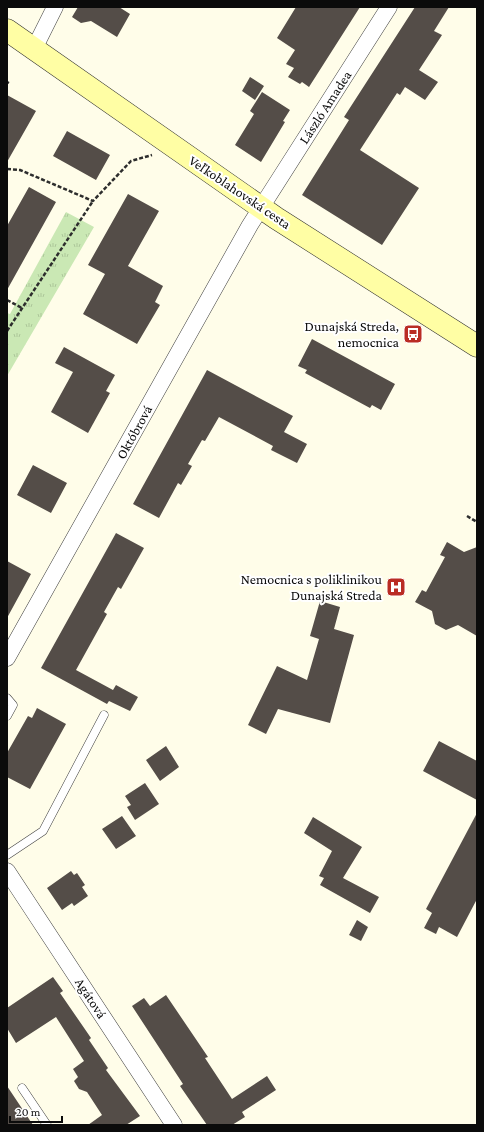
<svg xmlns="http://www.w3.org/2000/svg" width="484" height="1132" font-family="'Crimson Pro',serif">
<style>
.park{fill:url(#park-tufts)}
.building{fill:#544d48}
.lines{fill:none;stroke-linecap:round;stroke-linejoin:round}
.service-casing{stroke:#3e3e3e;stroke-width:9}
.minor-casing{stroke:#3e3e3e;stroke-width:17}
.secondary-casing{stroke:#2d2d2d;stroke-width:23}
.path{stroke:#2d2d2d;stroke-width:2.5;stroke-dasharray:4 2;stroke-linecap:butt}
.service{stroke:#fff;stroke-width:8}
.minor{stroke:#fff;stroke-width:16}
.secondary{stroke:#fffea4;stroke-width:22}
.labels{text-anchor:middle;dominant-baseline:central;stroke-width:4;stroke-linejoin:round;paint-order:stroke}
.street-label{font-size:14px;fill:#0b0b0b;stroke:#fff}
.poi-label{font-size:14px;fill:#0b0b0b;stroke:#fff;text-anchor:end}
</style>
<defs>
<pattern id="park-tufts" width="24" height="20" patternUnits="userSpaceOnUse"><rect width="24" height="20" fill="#cae8b4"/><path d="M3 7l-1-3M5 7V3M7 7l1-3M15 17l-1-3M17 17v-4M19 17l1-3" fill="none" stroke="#acc699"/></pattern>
</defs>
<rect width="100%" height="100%" fill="#fffde9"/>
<path class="park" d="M66 212 94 227 7 376V313L10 314Z"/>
<path class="building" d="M78 7H119L130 14 117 37 91 21 81 23 72 17Z
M296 7H360L309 87 302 82 300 84 288 77 294 68 286 64 295 50 277 38Z
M415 7H449L434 31 442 35 419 70 438 82 425 100 405 87 400 95 397 93 360 150 419 188 382 245 302 195 349 120 344 117Z
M250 77 264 86 255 100 242 91Z
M262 92 290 110 283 121 285 122 261 162 235 145 254 114 250 111Z
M7 95 36 111 7 162Z
M67 131 110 155 96 180 53 156Z
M29 187 56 202 7 290V226Z
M128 194 159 211 128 266 163 286 155 302 160 305 137 344 83 314 105 274 88 265Z
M312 339 395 384 381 410 372 405 370 408 305 373 307 370 298 366Z
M64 347 115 375 106 391 110 393 88 433 51 412 73 372 55 363Z
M207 370 293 416 284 432 307 444 297 463 271 450 273 446 219 417 205 441 202 440 188 464 192 466 181 485 178 483 159 518 133 504Z
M33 465 67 483 51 513 17 495Z
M116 533 144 548 121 589 118 587 104 612 107 614 76 670 113 690 116 685 138 697 130 711 109 701 107 704 41 668Z
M447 542 464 552 477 547V636L458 625 446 630 435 624 432 611 415 602 422 590 426 592 445 557 440 555Z
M7 561 31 574 7 618Z
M320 601 340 607 334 629 354 635 330 723 278 709 266 734 248 725 277 666 307 680 319 639 310 636Z
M37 708 66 724 30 789 7 777V753L28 716 32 718Z
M439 741 477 761V800L423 771Z
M166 746 179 767 160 781 146 760Z
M145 783 159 804 135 820 127 807 131 805 125 796Z
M477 813V899L457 937 439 927 436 934 424 928 432 913 426 909Z
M122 816 136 836 116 849 102 829Z
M313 817 362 847 343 878 379 897 370 913 320 885 324 878 319 876 332 851 304 833Z
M71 871 74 875 77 873 85 885 82 887 88 896 74 906 72 903 62 910 47 888Z
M357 920 368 927 361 941 349 935Z
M53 977 63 991 60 993 91 1038 89 1040 108 1068 106 1070 140 1116 126 1125H88L102 1115 87 1092 79 1089 74 1081 78 1077 73 1069 84 1061 56 1017 16 1043 7 1028V1008Z
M166 995 208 1057 205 1058 232 1099 267 1076 276 1090 242 1112 245 1117 232 1125H207L180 1086 183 1084 132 1006 144 998 150 1006Z
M7 1086 33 1125H7Z"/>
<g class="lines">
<defs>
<path id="service" d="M7 698 13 705 7 716
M7 855 43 831 104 715
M22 1088 47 1125"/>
<path id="minor" d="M34 49 55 7
M7 658 250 225 389 7
M7 871 174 1125"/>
<path id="secondary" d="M7 30 276 218 477 346"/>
</defs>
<use href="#service" class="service-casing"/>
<use href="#minor" class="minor-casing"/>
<use href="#secondary" class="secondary-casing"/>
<path class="path" d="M7 82 9 83
M7 169 20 170 93 201 131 161 152 155
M7 300 22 308
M7 331 93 201
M467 516 477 522"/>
<use href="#service" class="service"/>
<use href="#minor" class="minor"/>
<use href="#secondary" class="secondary"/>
</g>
<defs>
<symbol id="bus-square" viewBox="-11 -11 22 22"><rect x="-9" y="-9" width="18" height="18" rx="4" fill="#ba2c24" stroke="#fff"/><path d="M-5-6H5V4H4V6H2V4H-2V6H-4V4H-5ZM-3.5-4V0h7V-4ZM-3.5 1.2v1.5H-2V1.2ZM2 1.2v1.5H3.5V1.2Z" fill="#fff"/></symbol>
<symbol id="hospital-square" viewBox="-11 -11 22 22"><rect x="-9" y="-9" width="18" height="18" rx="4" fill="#ba2c24" stroke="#fff"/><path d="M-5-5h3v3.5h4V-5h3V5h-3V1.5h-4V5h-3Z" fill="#fff"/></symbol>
</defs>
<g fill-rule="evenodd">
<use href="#bus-square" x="402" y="323" width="22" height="22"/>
<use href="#hospital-square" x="385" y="576" width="22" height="22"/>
</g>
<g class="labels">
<g class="street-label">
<text transform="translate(325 107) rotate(-57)">László Amadea</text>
<text transform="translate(240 192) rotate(34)">Veľkoblahovská cesta</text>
<text transform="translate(134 432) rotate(-61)">Októbrová</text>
<text transform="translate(91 998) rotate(57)">Agátová</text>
</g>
<g class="poi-label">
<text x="399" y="326">Dunajská Streda,<tspan x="399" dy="16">nemocnica</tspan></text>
<text x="382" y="579">Nemocnica s poliklinikou<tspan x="382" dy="16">Dunajská Streda</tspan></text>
</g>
</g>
<rect width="484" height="1132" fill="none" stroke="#0b0b0b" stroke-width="16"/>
<path d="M10 1116v6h52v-6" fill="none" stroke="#0b0b0b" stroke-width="2"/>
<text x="16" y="1116" font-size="12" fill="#0b0b0b" stroke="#ffffff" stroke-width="3" paint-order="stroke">20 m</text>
</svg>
